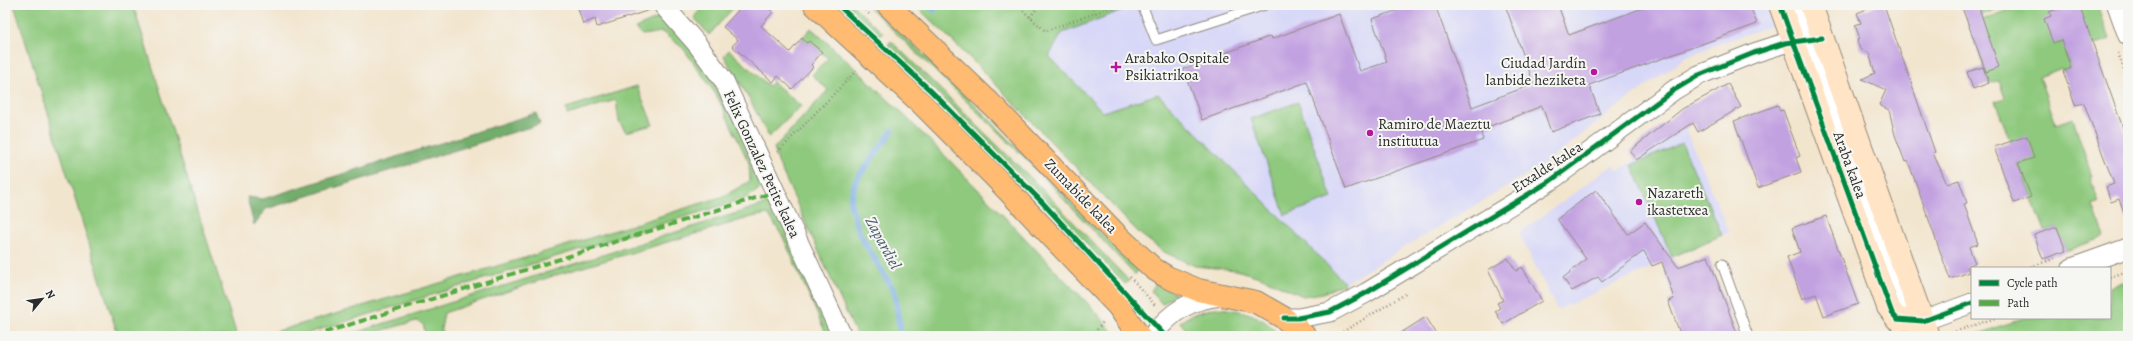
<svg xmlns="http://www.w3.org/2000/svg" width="2133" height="341" font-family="Alegreya,serif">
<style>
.built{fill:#d7d7f8}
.green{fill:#8ec97d;stroke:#5c7a54}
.forest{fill:#72ad6c;stroke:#4e6c4c}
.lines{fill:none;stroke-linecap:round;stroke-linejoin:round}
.stream{stroke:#7bace6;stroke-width:6}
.building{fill:#c2a1e1}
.lane-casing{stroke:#8e887c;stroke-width:11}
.street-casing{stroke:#8e887c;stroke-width:21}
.secondary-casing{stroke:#8e887c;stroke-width:24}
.primary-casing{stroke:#8e887c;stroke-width:24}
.path{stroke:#8e887c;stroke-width:2.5;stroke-dasharray:1 3;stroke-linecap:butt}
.lane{stroke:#fff;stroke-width:9}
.street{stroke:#fff;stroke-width:19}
.secondary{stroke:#ffe4c6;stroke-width:22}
.primary{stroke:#febb71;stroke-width:22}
.quiet{stroke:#54ab44;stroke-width:4;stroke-dasharray:8 4;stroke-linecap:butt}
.cycleway-casing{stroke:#f6f6f2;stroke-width:8}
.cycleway{stroke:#00873e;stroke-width:5}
.poi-dot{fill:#b5179e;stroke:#f6f6f2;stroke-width:1.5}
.labels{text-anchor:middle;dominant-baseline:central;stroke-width:4;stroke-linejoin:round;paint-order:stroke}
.poi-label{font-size:15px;fill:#2b2b2b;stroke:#f6f6f2;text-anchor:start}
.street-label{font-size:15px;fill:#2b2b2b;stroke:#f6f6f2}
.water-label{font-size:16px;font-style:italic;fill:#47586c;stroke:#f6f6f2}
</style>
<rect width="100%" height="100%" fill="#f6f6f2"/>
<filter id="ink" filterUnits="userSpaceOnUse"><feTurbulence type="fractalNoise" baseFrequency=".025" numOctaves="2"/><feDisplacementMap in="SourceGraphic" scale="8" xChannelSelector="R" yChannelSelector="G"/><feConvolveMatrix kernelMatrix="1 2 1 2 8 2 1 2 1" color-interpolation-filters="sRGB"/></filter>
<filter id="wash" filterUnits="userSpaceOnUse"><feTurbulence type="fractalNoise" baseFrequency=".012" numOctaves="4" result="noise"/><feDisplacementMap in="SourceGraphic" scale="16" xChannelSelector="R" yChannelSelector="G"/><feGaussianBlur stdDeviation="0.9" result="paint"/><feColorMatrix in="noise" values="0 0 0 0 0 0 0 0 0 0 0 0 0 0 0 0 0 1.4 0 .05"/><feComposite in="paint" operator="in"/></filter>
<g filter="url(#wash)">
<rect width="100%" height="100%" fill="#f2e5ce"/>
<path class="built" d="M996 5H1766L1773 25 1715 45 1685 58 1613 110 1547 162 1345 283 1158 94 1103 112 1049 55Z
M1685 128 1729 232 1557 310 1519 233 1613 165 1618 171Z"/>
<path class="green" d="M14 5H133L237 336H118Z
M704 5H736L709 35 694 17Z
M844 5H852L883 33 879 37Z
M867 5H871C960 87 1043 174 1127 260L1138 269 1135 275 1024 157Z
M915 5H1132L1133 6 1062 33 1049 56 1103 112 1158 94 1345 283 1323 293 1303 296 1260 277 1236 270 1195 266 1164 252 1139 233 972 60Z
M1978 5H2008L1982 15Z
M2022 5H2097L2110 39 2066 55 2071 68 2063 71 2062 68 2039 77 2056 124 2073 118 2092 176 2090 177 2099 203 2093 206 2104 237 2066 251 2057 227 2044 231 1995 101 2005 98 1999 81 1989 83 1978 50 1991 45 1982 20Z
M664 16 721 88 766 185 746 198 299 336H261L568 245 724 196 750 181 749 163 717 96 683 48 662 32 642 35 635 28Z
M811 28C896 104 977 187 1056 271 1069 285 1108 321 1114 336H857L778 162 774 148 828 90 812 75 828 58 809 41 807 43 802 38Z
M891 41 1042 189 1129 281 1125 284 984 138 888 45Z
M729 50 769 86 773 82 801 106 769 137 750 100 724 56Z
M637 86 653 125 626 132 619 122 616 100 567 115 566 108Z
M1298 102 1332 198 1285 215 1251 119Z
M1682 143 1722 235 1672 257 1632 165Z
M772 202 836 336H827L783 237 768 214 752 217 553 276 444 313 441 329 443 336H426L423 324 416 321 362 336H344Z
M2128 280V336H1973L2023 318H2110V287Z
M1156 283 1176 294 1162 304 1151 291Z
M1214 308C1239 309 1264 314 1279 336H1191L1180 322 1193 314Z"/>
<path class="forest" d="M536 113 540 124 266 209 254 225 247 197 263 199Z"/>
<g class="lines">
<path class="stream" d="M934 10V5
M892 131 856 180 850 202 859 233 895 293 900 329"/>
</g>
<g id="blocks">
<path class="building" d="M577 5H652L653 9 597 27 595 19 583 24Z
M743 5H765L773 12 761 26 790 52 802 38 807 43 809 41 822 52 811 65 813 67 792 89 778 76 773 82 732 46 738 40 723 27Z
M1413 5H1435L1472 107 1534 84 1505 5H1558L1569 35 1651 5H1750L1757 24 1589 85 1600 114 1551 132 1542 106 1480 130 1483 140 1346 189 1307 82 1202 120 1183 69 1271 36 1272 39 1339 14 1360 71 1387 62 1372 19Z
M1877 5H1884L1935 152 1933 153 1947 184 1959 180 1967 203 1964 204 1978 244 1969 247 1975 263 1967 266 1969 272 1950 279 1908 161 1905 162 1895 135 1889 110 1879 105 1886 90 1862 79 1875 73 1869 53 1860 49 1857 41 1859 36 1855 25 1861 23 1857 13Z
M1961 5H1978L1999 67 1986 72Z
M2069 5H2079L2128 142V218H2126L2119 199 2111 202 2106 187 2114 184 2102 152 2084 103 2075 105 2063 71 2071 68 2061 40 2053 43 2044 19 2051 16 2049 12Z
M1983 67 1989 83 1973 89 1967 72Z
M1728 84 1741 107 1698 132 1693 123 1636 160 1630 151 1682 109Z
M1778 105 1780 111 1783 110 1800 156 1796 158 1801 172 1758 188 1734 121Z
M2027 136 2034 158 2018 163 2031 197 2014 203 1994 147Z
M1596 190 1628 234 1645 222 1678 267 1708 256 1738 336H1681L1668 301 1674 299 1662 262 1652 266 1644 251 1602 282 1598 277 1572 291 1563 278 1586 259 1557 219Z
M1826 216 1858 304 1824 316 1816 294 1802 299 1787 257 1800 252 1792 228Z
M2057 227 2066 251 2043 259 2034 235Z
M1508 258 1516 271 1522 267 1542 301 1503 324 1495 311 1500 308 1497 303 1503 300 1488 270Z
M1426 317 1438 336H1396Z"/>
</g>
</g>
<g filter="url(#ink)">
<use href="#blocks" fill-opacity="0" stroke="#8e887c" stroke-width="1"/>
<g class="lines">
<defs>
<path id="lane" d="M1142 5 1156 40 1265 5
M1795 5 1915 336
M1722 264 1748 336
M1893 318 1900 336"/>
<path id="street" d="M663 5 697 44 724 81 842 336
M2117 5 2128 36
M2072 268 2128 248
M1284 318H1298L1330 312 1366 293 1550 181 1674 90 1699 75 1754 53 1785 43 1822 38
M1923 321 1972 303
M1152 336C1171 312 1190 299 1221 296"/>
<path id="secondary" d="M1780 5 1888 307 1897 319 1923 321
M1811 5 1928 336"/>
<path id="primary" d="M815 5 922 104 993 175 1118 306 1139 336
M888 5 997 110 1117 235 1154 269 1167 277 1198 290 1256 302 1284 318 1305 336"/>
</defs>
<use href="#lane" class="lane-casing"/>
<use href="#street" class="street-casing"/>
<use href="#secondary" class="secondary-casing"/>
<use href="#primary" class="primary-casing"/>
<path class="path" d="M860 5 869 14
M1017 5 1045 31 1118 5
M1092 5 1095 13
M1030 17 1040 5
M2118 53 2128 81
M778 152 856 71
M2027 268 2056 258
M1130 277 1155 305
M2110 277 2128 271
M1948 334 1995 318
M1092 336 1103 322
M1336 336 1407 293"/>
<use href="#lane" class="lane"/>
<use href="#street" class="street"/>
<use href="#secondary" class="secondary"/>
<use href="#primary" class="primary"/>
<path class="quiet" d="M313 336 775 192"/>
<defs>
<path id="cycleway" d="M838 5 931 91 1041 201 1165 336
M1780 5 1892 313 1897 319 1923 321 1972 303
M1284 318H1298L1330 312 1366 293 1550 181 1674 90 1699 75 1754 53 1785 43 1822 38"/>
</defs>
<use href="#cycleway" class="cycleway-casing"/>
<use href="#cycleway" class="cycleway"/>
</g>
</g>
<g class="poi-dot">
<path d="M1114 61h4v4h4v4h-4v4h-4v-4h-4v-4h4z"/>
<circle cx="1594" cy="72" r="4"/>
<circle cx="1370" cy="133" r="4"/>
<circle cx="1639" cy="202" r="4"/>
</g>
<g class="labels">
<g class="poi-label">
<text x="1125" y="58">Arabako Ospitale<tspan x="1125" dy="17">Psikiatrikoa</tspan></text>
<text x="1586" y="63" text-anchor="end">Ciudad Jardín<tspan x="1586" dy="17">lanbide heziketa</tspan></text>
<text x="1378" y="124">Ramiro de Maeztu<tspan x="1378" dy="17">institutua</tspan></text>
<text x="1647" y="193">Nazareth<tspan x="1647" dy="17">ikastetxea</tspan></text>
</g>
<g class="street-label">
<text transform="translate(762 164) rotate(65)">Felix Gonzalez Petite kalea</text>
<text transform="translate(1850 165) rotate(70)">Araba kalea</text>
<text transform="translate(1547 167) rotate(-33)">Etxalde kalea</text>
<text transform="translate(1081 196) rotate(46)">Zumabide kalea</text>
</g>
<g class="water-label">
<text transform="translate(883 243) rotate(62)">Zapardiel</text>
</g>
</g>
<rect width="2133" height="341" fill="none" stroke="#f6f6f2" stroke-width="20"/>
<rect x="1971" y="267" width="140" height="52" fill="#f6f6f2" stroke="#a5a5a2"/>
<rect x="1979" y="280" width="20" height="6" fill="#00873e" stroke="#a5a5a2"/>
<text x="2007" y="287" font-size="12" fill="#2b2b2b">Cycle path</text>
<rect x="1979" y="300" width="20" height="6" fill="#54ab44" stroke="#a5a5a2"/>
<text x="2007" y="307" font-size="12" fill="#2b2b2b">Path</text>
<g transform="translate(42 299) rotate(61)" stroke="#f6f6f2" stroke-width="3" paint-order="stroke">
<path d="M0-3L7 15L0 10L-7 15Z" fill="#2b2b2b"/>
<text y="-6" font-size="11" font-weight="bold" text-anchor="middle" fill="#2b2b2b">N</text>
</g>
</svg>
